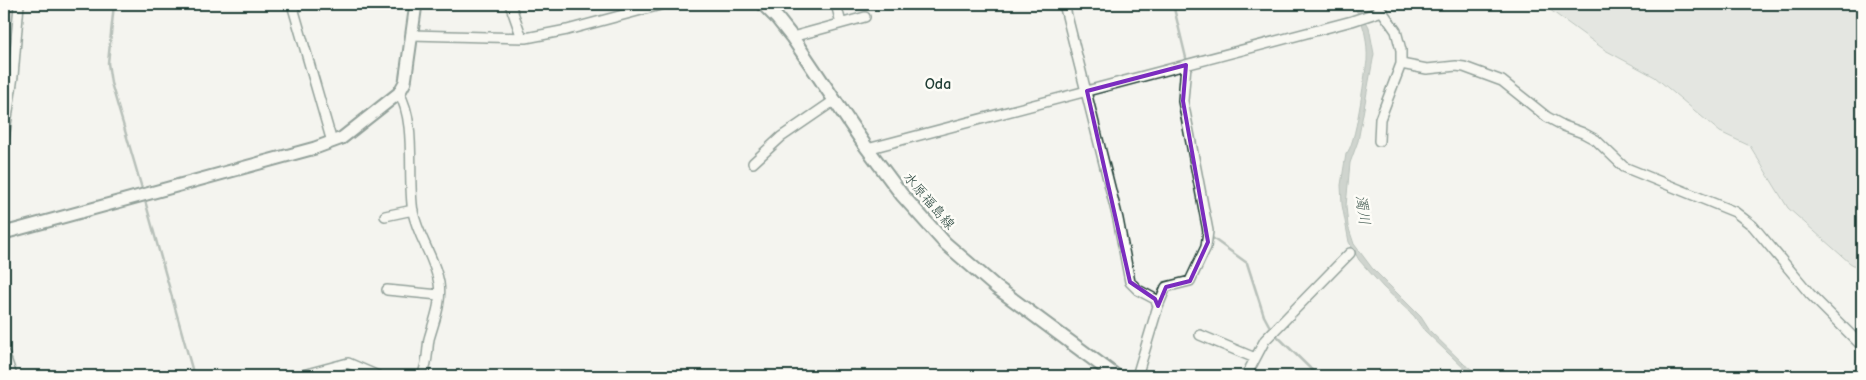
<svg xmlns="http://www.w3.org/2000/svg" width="1866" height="380" font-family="'Comic Neue','Klee One',sans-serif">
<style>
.green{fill:#d1d6d1;stroke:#788a82}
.water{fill:#a3aea7;stroke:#6e8179}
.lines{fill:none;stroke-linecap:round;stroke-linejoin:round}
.stream{stroke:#6e8179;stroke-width:2.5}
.minor-casing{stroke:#1f3d34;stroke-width:12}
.tertiary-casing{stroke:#1f3d34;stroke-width:15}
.secondary-casing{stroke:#1f3d34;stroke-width:16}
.minor{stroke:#fdfcf7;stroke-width:9}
.tertiary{stroke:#fdfcf7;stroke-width:11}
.secondary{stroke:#fdfcf7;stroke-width:12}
.marked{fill:none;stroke:#7b2cbf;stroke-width:4;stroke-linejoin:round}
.labels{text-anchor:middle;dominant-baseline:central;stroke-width:5;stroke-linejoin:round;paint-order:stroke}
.street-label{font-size:14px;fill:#1f3d34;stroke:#fdfcf7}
.water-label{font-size:15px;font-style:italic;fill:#475f56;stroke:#fdfcf7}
.quarter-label{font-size:16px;font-weight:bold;fill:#1f3d34;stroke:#fdfcf7}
</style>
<rect width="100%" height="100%" fill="#f4f4ef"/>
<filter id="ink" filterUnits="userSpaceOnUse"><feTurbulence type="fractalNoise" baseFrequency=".02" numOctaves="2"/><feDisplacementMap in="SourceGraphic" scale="10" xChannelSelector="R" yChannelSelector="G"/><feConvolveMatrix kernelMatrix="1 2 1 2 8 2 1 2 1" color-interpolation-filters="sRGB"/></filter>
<g filter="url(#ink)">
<path class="green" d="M1542 4H1862V270L1850 263 1788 208 1750 146 1720 132 1655 77 1605 50Z"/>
<path class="water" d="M1352 4H1357L1369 27 1374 54 1358 141 1350 163 1346 206 1348 226 1354 244 1372 268 1421 317 1430 331 1465 365 1475 371 1479 376H1472L1423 329 1414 316 1383 287 1359 260 1349 242 1342 205 1341 185 1346 154C1356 146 1364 78 1367 61 1368 42 1364 20 1352 4Z"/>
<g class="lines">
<path class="stream" d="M114 4 108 63 111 83 143 192
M1173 4 1187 62
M144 197 194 376
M1211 235V237L1247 263 1264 316 1271 329
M1275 334 1318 376"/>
<defs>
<path id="minor" d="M292 4 332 142
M510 4 522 38
M836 4 841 23
M1064 4 1118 219 1130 282 1138 290 1155 299 1158 306 1137 376
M1377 4 1396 31 1401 50V64L1380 119 1379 141
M411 35 526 38 567 30 664 4
M792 37 865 17
M1401 64 1427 69 1456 66 1464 67 1502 81 1547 117 1564 126 1583 133 1596 140 1624 167 1735 212 1753 226 1810 294 1862 346
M399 93C417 123 407 176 413 212 418 237 435 258 439 283 442 303 434 321 429 339 427 351 428 364 422 376
M4 139 13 76 19 4
M867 149 1352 21 1382 11
M753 163 781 137 835 100
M385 216 413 210
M387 290 439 295
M1158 306 1166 287 1190 281 1206 247 1208 231 1183 101 1186 65
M1200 335 1255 358
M4 353 12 376
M299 376 348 363 378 376
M1246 376 1265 340 1350 253"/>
<path id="tertiary" d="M4 233 315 148 342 138 399 93 405 82 416 4"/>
<path id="secondary" d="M763 4 777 18 792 37 864 144 902 195 945 243 996 287 1116 376"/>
</defs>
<use href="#minor" class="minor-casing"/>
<use href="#tertiary" class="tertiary-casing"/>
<use href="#secondary" class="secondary-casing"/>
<use href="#minor" class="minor"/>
<use href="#tertiary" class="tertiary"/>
<use href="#secondary" class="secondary"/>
</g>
</g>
<path d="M0 0H1866V380H0ZM1186 65 1183 101 1208 242 1190 281 1166 287 1158 306 1155 299 1130 282 1087 91Z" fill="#f4f4ef" fill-opacity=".55" fill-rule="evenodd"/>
<path class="marked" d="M1186 65 1183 101 1208 242 1190 281 1166 287 1158 306 1155 299 1130 282 1087 91Z"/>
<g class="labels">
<g class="street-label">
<text transform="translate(929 201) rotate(49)">水原福島線</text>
</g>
<g class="water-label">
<text transform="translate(1363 210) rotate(82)">濁川</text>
</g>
<g class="quarter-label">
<text x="938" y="84">Oda</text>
</g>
</g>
<rect width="1866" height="380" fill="none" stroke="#fdfcf7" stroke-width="20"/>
<rect x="10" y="10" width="1846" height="360" fill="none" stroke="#1f3d34" stroke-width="2" filter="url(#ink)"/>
</svg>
